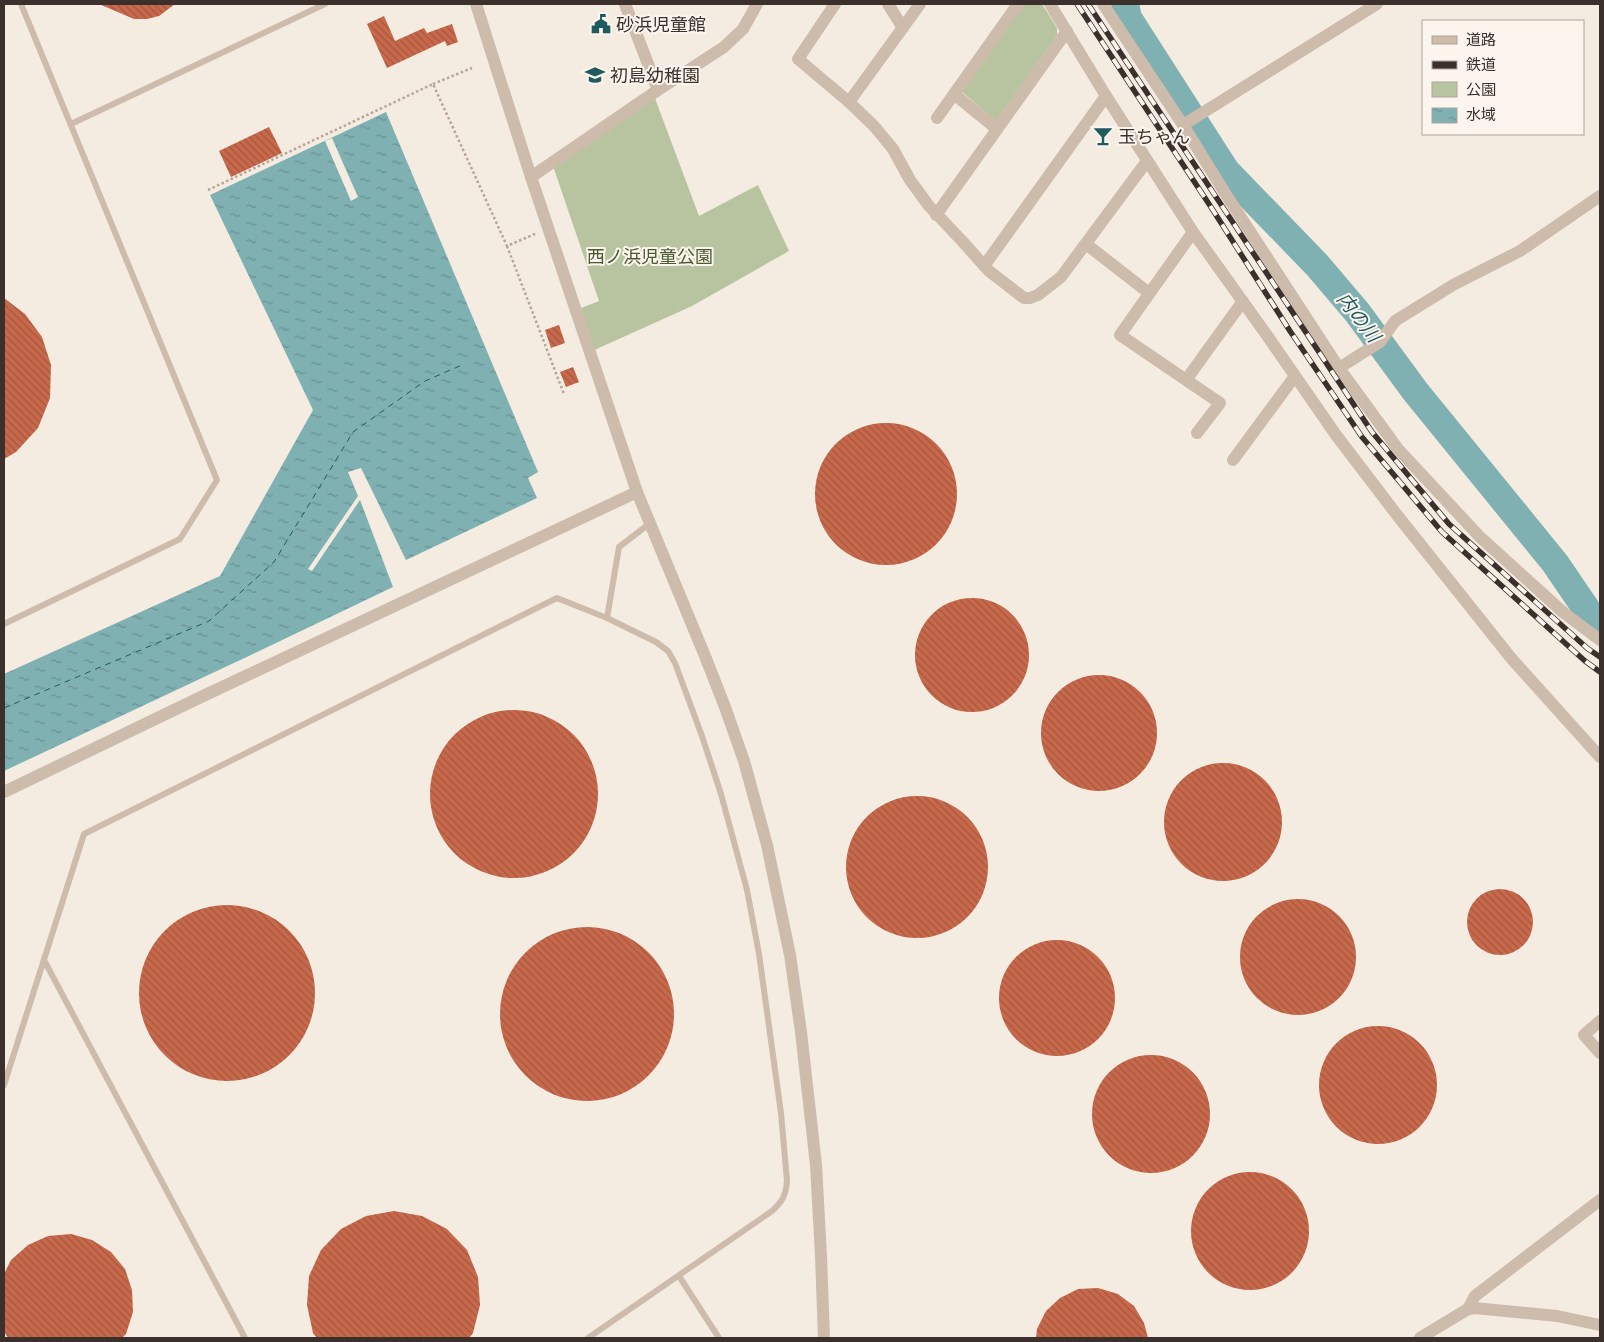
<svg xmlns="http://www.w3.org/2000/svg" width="1604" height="1342" font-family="'Asap Condensed','Noto Sans JP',sans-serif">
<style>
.green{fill:#b8c4a0}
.water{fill:url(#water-ripples)}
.pier{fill:#f4ebe1}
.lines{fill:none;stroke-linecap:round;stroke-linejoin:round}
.river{stroke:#7fb0b2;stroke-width:28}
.ferry{stroke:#1f5a5e;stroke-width:1;stroke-dasharray:6 5;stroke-linecap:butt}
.building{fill:url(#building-back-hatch)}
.path{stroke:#b9a596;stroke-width:2.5;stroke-dasharray:2.5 2.5;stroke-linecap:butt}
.service{stroke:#cdbbac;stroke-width:6}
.minor{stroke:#cdbbac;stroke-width:12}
.tertiary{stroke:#cdbbac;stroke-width:12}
.rail-casing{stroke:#3b302b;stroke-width:5.5}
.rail{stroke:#fbf5ee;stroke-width:4;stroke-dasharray:11;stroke-linecap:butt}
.labels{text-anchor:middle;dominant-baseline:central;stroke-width:4;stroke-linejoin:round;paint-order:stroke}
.poi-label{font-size:18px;fill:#3b302b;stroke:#fbf5ee;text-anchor:start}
.park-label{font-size:18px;fill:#4a5a2e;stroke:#fbf5ee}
.water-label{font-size:19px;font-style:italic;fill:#1f5a5e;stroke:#fbf5ee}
</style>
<defs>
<pattern id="water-ripples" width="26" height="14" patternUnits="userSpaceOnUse" patternTransform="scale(1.25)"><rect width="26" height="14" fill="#7fb0b2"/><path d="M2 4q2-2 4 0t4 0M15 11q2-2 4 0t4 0" fill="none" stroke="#699091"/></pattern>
<pattern id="building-back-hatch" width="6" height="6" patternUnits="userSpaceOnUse" patternTransform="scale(1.25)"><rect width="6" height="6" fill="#c8694b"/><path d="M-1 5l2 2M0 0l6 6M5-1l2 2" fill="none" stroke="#a4573f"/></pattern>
</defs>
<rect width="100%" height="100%" fill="#f4ebe1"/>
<path class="green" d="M1021 4H1042L1057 28V35L996 121 961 91Z
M653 93 699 216 758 185 789 251 692 306 590 352 576 310 599 301 552 163Z"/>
<path class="water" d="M386 112 538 472 528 478 537 498 406 560 361 468 348 472 358 496 308 569 312 571 360 500 393 587 253 654 4 771V674L220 576 313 410 210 195Z"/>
<path class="pier" d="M332 138 358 197 351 201 325 141Z"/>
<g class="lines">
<path class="river" d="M1125 4 1128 18 1226 171 1317 265 1357 312 1415 391 1555 563 1600 629"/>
<path class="ferry" d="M4 708 209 621 274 562 353 432 425 381 462 365"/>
</g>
<path class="building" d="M99 4H175L159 16 147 19H134Z
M384 16 395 41 424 28 427 33 452 24 458 42 447 46 445 41 387 68 367 24Z
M269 127 282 153 231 177 219 151Z
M4 298 25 314 42 337 51 365 50 398 38 428 16 452 4 459Z
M559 325 565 343 551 348 545 330Z
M573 367 579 382 566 387 560 372Z
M815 494a71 71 0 1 1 142 0a71 71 0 1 1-142 0Z
M915 655a57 57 0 1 1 114 0a57 57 0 1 1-114 0Z
M1041 733a58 58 0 1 1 116 0a58 58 0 1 1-116 0Z
M430 794a84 84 0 1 1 168 0a84 84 0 1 1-168 0Z
M1164 822a59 59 0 1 1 118 0a59 59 0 1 1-118 0Z
M846 867a71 71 0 1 1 142 0a71 71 0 1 1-142 0Z
M1467 922a33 33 0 1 1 66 0a33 33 0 1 1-66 0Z
M1240 957a58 58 0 1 1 116 0a58 58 0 1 1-116 0Z
M139 993a88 88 0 1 1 176 0a88 88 0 1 1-176 0Z
M500 1014a87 87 0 1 1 174 0a87 87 0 1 1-174 0Z
M999 998a58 58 0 1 1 116 0a58 58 0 1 1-116 0Z
M1319 1085a59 59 0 1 1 118 0a59 59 0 1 1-118 0Z
M1092 1114a59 59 0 1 1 118 0a59 59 0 1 1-118 0Z
M1191 1231a59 59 0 1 1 118 0a59 59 0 1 1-118 0Z
M394 1211 422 1216 447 1229 467 1250 478 1277 480 1305 473 1333 469 1338H317L313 1333 307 1305 309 1276 321 1250 341 1229 366 1216Z
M71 1234 92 1240 111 1252 125 1269 132 1290 133 1312 126 1334 122 1338H8L4 1331V1274L11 1260 28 1245 48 1236Z
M1098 1288 1118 1294 1134 1306 1144 1323 1148 1338H1036L1037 1329 1046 1311 1060 1298 1078 1289Z"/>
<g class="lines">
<path class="path" d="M433 84 472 68
M208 190 433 84 507 246 537 233
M507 246 564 394"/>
<path class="service" d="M71 124 325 4
M4 624 180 539 217 480 21 4
M44 960 245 1338
M4 1085 84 834 557 598 607 618 619 547 649 524
M679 1276 719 1338
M588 1338 772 1211C782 1202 786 1195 787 1181L781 1113 759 954 747 890 721 794 702 736 675 663 668 651 656 642 607 618"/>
<path class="minor" d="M625 4 658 90
M835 4 798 59 849 102 874 126 893 149 910 180 929 206 963 242 989 271 1024 298H1030L1038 295 1061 277 1147 161
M888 4 903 28
M1050 4 1106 96 1193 232 1266 334 1336 435 1397 515 1511 658 1600 757
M1103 4 1183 125 1225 193 1339 368 1398 449 1480 537 1564 613 1600 640
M954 94 997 129
M849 102 920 4
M937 118 1018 4
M1183 125 1377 4
M531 177 658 90 724 47 743 29 757 4
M936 215 1067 31
M1193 232 1120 335 1220 403 1197 433
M1086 244 1149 293
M984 266 1106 96
M1339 368 1380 342 1395 321 1453 285 1520 251 1600 196
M1186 380 1243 301
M1233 460 1295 376
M4 792 201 697 637 492
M1600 1021 1584 1035 1600 1053
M1468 1309 1475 1296 1600 1200
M1468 1309 1474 1308 1557 1316 1600 1325"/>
<path class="tertiary" d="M476 4 531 177 637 492 705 656 725 707 744 761 767 845 790 955 801 1032 816 1165 821 1256 824 1338
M1420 1338 1468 1309"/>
<defs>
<path id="rail" d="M1077 4 1209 204 1290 331 1362 437 1442 532 1585 661 1600 672
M1088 4 1372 432 1449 524 1587 648 1600 657"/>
</defs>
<use href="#rail" class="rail-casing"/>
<use href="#rail" class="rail"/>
</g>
<defs>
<symbol id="civic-bare" viewBox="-9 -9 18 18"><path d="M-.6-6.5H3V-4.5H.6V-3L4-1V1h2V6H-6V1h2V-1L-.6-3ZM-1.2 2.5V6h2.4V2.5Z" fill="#1f5a5e" stroke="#fbf5ee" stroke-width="2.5" paint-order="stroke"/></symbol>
<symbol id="school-bare" viewBox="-9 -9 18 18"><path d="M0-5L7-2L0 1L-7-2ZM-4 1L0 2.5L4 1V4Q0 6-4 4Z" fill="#1f5a5e" stroke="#fbf5ee" stroke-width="2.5" paint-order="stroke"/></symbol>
<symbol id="bar-bare" viewBox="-9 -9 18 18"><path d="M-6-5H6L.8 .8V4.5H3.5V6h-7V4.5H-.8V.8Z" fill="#1f5a5e" stroke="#fbf5ee" stroke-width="2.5" paint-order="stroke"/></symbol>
</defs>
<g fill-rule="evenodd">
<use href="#civic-bare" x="587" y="10" width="28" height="28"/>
<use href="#school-bare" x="581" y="61" width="28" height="28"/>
<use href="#bar-bare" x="1089" y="122" width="28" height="28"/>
</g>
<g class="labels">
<g class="poi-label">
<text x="616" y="24">砂浜児童館</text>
<text x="610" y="75">初島幼稚園</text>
<text x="1118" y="136">玉ちゃん</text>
</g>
<g class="park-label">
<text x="650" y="256">西ノ浜児童公園</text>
</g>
<g class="water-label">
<text transform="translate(1359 317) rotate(52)">内の川</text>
</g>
</g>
<rect width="1604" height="1342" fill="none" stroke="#3b302b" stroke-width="10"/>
<rect x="1422" y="20" width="162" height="115" fill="#fbf5ee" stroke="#aea6a0"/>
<rect x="1432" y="36" width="25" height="8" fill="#cdbbac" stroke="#aea6a0"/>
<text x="1466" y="45" font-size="15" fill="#3b302b">道路</text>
<rect x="1432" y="61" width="25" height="8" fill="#3b302b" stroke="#aea6a0"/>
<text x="1466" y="70" font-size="15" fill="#3b302b">鉄道</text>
<rect x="1432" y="82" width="25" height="15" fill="#b8c4a0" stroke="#aea6a0"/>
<text x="1466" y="95" font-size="15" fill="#3b302b">公園</text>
<rect x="1432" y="108" width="25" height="15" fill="url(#water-ripples)" stroke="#aea6a0"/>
<text x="1466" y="120" font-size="15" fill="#3b302b">水域</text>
</svg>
